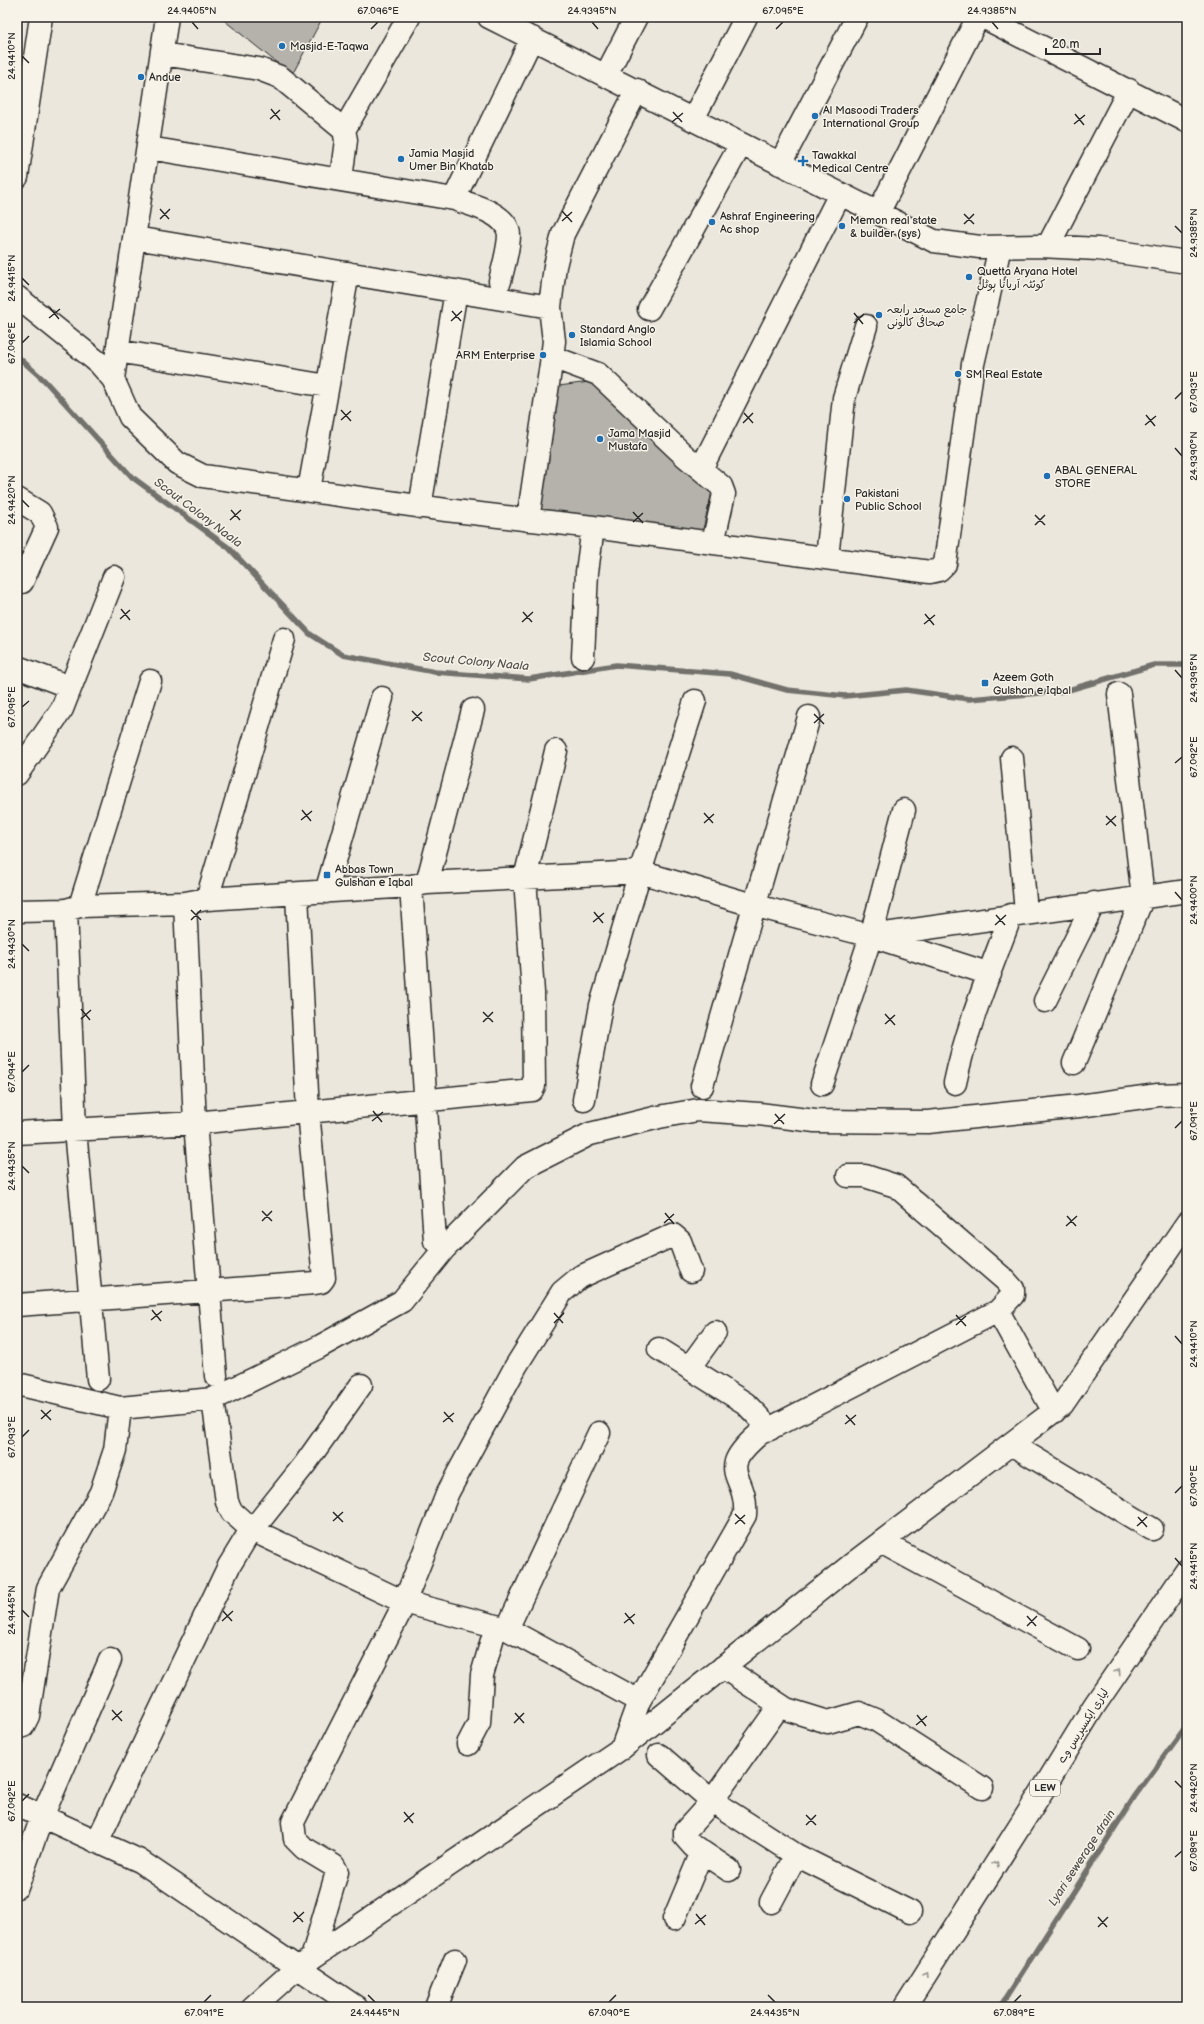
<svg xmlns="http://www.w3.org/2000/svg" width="1204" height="2024" font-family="'Balsamiq Sans','Playpen Sans Arabic',sans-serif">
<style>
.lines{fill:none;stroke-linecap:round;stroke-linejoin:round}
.stream{stroke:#72716c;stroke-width:5.5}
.building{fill:#b5b2ab;stroke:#2b2b2b}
.minor-casing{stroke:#2b2b2b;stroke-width:25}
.highway-casing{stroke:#2b2b2b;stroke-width:25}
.minor{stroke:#f7f3e8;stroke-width:22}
.highway{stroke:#f7f3e8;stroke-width:22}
.oneway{stroke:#918f8a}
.ticks{fill:none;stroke:#2b2b2b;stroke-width:1.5}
.poi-dot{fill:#1f6fb2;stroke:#f7f3e8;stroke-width:1.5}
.labels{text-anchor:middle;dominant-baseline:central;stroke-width:3;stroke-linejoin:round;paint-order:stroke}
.shield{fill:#f7f3e8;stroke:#686764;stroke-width:1}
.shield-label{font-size:10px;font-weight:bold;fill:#2b2b2b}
.poi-label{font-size:11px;fill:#2b2b2b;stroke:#f7f3e8;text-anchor:start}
.street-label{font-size:11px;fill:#2b2b2b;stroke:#f7f3e8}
.water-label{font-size:12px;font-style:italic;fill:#555451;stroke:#f7f3e8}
.neatline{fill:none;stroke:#2b2b2b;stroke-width:1.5}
.ticks-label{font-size:10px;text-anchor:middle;fill:#2b2b2b}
</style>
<rect width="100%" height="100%" fill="#ebe7dd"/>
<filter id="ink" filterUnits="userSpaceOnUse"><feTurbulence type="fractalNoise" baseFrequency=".025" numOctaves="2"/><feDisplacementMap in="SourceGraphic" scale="8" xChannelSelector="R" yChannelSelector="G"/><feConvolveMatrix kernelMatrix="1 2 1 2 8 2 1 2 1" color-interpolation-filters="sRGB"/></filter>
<g filter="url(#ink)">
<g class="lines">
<path class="stream" d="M17 356 45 381 132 477 229 548 310 634 343 655 435 672 529 679 616 665 730 674 787 690 845 696 906 690 969 699 1065 691 1154 665H1187
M1000 2007 1135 1796 1187 1725"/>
</g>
<path class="building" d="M220 17H323L292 75Z
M597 381 712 492 702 533 533 509 551 387Z"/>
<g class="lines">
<defs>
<path id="minor" d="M489 17 934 241 980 247 1040 246 1098 249 1187 262
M983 17 1187 121
M162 54 259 69 280 77 344 130 346 140 341 179
M606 75 636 17
M693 119 746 17
M344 130 409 17
M149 148 454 199C471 205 508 213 509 235 509 248 503 268 500 281
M780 164 857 17
M17 177 41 17
M454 199 532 38
M878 213 978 17
M135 238 550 307
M1048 246 1129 90
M17 297 99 363 113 379 130 417 177 463 203 476 446 510 593 527 930 572 939 570 945 564 973 364 1000 247
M649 309 741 144
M117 351 327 386
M552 357 598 374 685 456 721 486 724 494 713 543
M113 379 167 17
M701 469 840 194
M309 490 348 273
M17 499 40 513 47 527 22 582
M420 507 456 291
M528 520 552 357 554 341 550 307 555 266 563 234 637 90
M827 558 844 398 866 326
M583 657 587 572 593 527
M17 667 70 687
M1012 758 1026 912
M17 774 62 709 114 577
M427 883 473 710
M411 886 435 1241
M326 892 382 698
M207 899 284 639
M185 903 195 1123 216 1376
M80 906 150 681
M66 910 75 1130 98 1379
M17 911 66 910 80 906 185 903 207 899 411 886 427 883 640 872 753 905 871 936 1187 891
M875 937 990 974
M1045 1001 1094 903
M1074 1063 1143 897 1119 694
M955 1083C967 1025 991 970 1011 915
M822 1084 871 936 904 810
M702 1086 809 717
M584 1100 601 1005 640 872 695 701
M17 1133 195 1123 532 1090 534 1086 533 993 525 878 556 751
M17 1305 315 1283 321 1282 324 1278 308 1112 297 895
M998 1311 1054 1412
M659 1349 745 1403 770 1429
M689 1368 715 1332
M17 1384 120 1408 213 1399 319 1347 402 1301 444 1249 525 1167 590 1134 659 1117 698 1110 759 1114 815 1121 928 1122 1079 1106 1158 1095 1187 1094
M213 1399 227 1502 232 1512 252 1530 404 1602 507 1629 639 1701
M1011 1444 1152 1529
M881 1542 1078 1649
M507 1629 599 1433
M723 1667 786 1709 828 1722 859 1713 876 1720 982 1788
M17 1728 23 1726 28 1716 48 1588 101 1492 115 1450 120 1408
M468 1744 479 1723 482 1675 496 1626
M622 1748 639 1701 745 1515C748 1472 713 1474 759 1434L998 1311 1013 1295V1289L1005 1280 896 1186 865 1176H848
M659 1755 712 1801 796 1855 910 1912
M17 1805 140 1861 356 2007
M97 1842 229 1566 246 1538 305 1464 361 1385
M729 1870 693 1846 685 1837V1831L712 1801 780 1705
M17 1887 42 1817 110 1660
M771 1902 796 1855
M674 1919 702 1852
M312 1958 337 1872 334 1866 304 1848 295 1839 293 1822 402 1608 448 1492 516 1366 562 1292 580 1277 673 1235 680 1241 691 1271
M253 2007 297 1968 622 1748 851 1565 1062 1405 1187 1223
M436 2007 455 1960"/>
<path id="highway" d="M905 2007 1044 1788 1094 1706 1187 1570"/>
</defs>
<use href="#minor" class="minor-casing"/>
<use href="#highway" class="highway-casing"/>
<use href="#minor" class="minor"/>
<use href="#highway" class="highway"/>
</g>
<defs><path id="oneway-chevron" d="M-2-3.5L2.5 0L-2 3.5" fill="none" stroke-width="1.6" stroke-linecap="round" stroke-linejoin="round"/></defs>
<g class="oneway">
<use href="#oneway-chevron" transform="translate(1118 1672) rotate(-56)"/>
<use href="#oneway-chevron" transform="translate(996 1864) rotate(-57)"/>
<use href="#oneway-chevron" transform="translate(926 1974) rotate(-58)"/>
</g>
</g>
<path class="ticks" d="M192 22 198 29M592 22 598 29M992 22 998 29M371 29 378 22M776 29 783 22M22 56 29 63M271 109 280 120M673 112 682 122M1075 114 1084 125M270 119 280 110M672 122 683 113M1074 124 1085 115M160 209 169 219M562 211 572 222M964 214 974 224M160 219 170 209M562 221 572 212M964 224 974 214M1175 226 1182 233M22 278 29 285M50 308 59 319M452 311 461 321M854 313 863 324M49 318 60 309M451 321 462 311M854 323 864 314M22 343 29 336M1175 399 1182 392M341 410 351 421M744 413 753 423M1146 415 1155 426M341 420 351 411M743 423 753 413M1145 425 1156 416M1175 448 1182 456M22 500 29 507M231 510 240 520M633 512 643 523M1035 515 1045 525M230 520 241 510M633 522 643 513M1035 525 1045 515M121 609 130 620M523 612 532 622M925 614 934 625M120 619 130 610M522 622 533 612M924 624 935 615M1175 670 1182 678M22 707 29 701M412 711 422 721M814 714 824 724M412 721 422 712M814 723 824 714M1175 763 1182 757M302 810 311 821M704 813 713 823M1106 816 1116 826M301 820 312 811M704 823 714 814M1106 825 1116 816M1175 892 1182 900M191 910 201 920M594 912 603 923M996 915 1005 925M191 920 201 910M593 922 604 913M995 925 1006 915M22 944 29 951M81 1009 90 1020M483 1012 493 1022M885 1014 895 1025M81 1019 91 1010M483 1022 493 1012M885 1024 895 1015M22 1072 29 1065M373 1111 382 1122M775 1114 784 1124M372 1121 383 1112M774 1124 785 1114M1175 1128 1182 1121M22 1166 29 1173M262 1211 272 1221M665 1213 674 1224M1067 1216 1076 1226M262 1221 272 1211M664 1223 674 1214M1066 1226 1077 1216M152 1310 161 1321M554 1313 563 1323M956 1315 966 1326M151 1320 162 1311M554 1323 564 1313M956 1325 966 1316M1175 1336 1182 1344M41 1410 51 1420M444 1412 453 1422M846 1415 855 1425M41 1419 51 1410M443 1422 454 1413M845 1424 856 1415M22 1437 29 1430M1175 1493 1182 1486M333 1512 343 1522M735 1514 745 1524M1138 1517 1147 1527M333 1521 343 1512M735 1524 745 1515M1137 1526 1147 1517M1175 1558 1182 1566M22 1610 29 1617M223 1611 232 1621M625 1613 634 1624M1027 1616 1036 1626M222 1621 233 1611M624 1623 635 1614M1027 1626 1037 1616M112 1710 122 1721M515 1713 524 1723M917 1715 926 1726M112 1720 122 1711M514 1723 524 1713M916 1725 927 1716M1175 1781 1182 1788M22 1801 29 1794M404 1812 413 1823M806 1815 816 1825M404 1822 414 1813M806 1825 816 1815M1175 1857 1182 1851M294 1912 303 1922M696 1914 705 1925M1098 1917 1107 1927M293 1922 304 1912M695 1924 706 1915M1098 1927 1108 1917M368 1995 375 2002M768 1995 775 2002M204 2002 211 1995M609 2002 616 1995M1014 2002 1021 1995"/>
<g class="poi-dot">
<circle cx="282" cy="46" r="4"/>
<circle cx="141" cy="77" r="4"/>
<circle cx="815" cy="116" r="4"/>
<circle cx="401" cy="159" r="4"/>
<path d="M801 155h4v4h4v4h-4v4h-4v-4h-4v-4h4z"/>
<circle cx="712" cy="222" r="4"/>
<circle cx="842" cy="226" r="4"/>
<circle cx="969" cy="277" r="4"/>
<circle cx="879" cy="315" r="4"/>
<circle cx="572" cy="335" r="4"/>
<circle cx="543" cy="355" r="4"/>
<circle cx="958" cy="374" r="4"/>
<circle cx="600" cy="439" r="4"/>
<circle cx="1047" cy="476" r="4"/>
<circle cx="847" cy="499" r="4"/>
<rect x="981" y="679" width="8" height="8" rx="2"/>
<rect x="323" y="871" width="8" height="8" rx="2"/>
</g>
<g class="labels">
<rect class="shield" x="1030" y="1780" width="30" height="16" rx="3"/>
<g class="shield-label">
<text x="1045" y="1788">LEW</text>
</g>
<g class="poi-label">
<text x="290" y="46">Masjid-E-Taqwa</text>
<text x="149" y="77">Andue</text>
<text x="823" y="110">Al Masoodi Traders<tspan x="823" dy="13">International Group</tspan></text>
<text x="409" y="153">Jamia Masjid<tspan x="409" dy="13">Umer Bin Khatab</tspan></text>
<text x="812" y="155">Tawakkal<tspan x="812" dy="13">Medical Centre</tspan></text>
<text x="720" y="216">Ashraf Engineering<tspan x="720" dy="13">Ac shop</tspan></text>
<text x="850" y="220">Memon real state<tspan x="850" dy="13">&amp; builder (sys)</tspan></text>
<text x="977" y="271">Quetta Aryana Hotel<tspan x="977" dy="13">کوئٹہ آریانا ہوٹل</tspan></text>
<text x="887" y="309">جامع مسجد رابعہ<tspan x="887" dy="13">صحافی کالونی</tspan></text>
<text x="580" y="329">Standard Anglo<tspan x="580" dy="13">Islamia School</tspan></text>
<text x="535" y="355" text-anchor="end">ARM Enterprise</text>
<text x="966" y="374">SM Real Estate</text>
<text x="608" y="433">Jama Masjid<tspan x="608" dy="13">Mustafa</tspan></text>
<text x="1055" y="470">ABAL GENERAL<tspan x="1055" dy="13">STORE</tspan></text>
<text x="855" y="493">Pakistani<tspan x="855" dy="13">Public School</tspan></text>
<text x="993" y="677">Azeem Goth<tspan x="993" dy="13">Gulshan e Iqbal</tspan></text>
<text x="335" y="869">Abbas Town<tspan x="335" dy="13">Gulshan e Iqbal</tspan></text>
</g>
<g class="street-label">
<text transform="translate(1083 1726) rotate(-58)">لیاری ایکسپریس وے</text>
</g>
<g class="water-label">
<text transform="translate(198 513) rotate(37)">Scout Colony Naala</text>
<text transform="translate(476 662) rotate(5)">Scout Colony Naala</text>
<text transform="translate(1082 1858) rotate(-57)">Lyari sewerage drain</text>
</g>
</g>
<rect width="1204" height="2024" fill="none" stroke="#f7f3e8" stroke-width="44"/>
<path d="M1046 48v6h54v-6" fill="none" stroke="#2b2b2b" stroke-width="2"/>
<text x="1052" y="48" font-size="12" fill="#2b2b2b" stroke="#f7f3e8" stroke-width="3" paint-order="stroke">20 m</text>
<rect x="22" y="22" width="1160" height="1980" class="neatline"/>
<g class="ticks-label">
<text x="192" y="14">24.9405°N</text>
<text x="378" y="14">67.096°E</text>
<text x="592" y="14">24.9395°N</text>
<text x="783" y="14">67.095°E</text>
<text x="992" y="14">24.9385°N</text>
<text transform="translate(11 56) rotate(-90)" y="4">24.9410°N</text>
<text transform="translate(1193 233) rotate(-90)" y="4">24.9385°N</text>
<text transform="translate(11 278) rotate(-90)" y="4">24.9415°N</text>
<text transform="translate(11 343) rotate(-90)" y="4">67.096°E</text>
<text transform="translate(1193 392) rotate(-90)" y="4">67.093°E</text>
<text transform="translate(1193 456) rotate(-90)" y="4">24.9390°N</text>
<text transform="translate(11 500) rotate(-90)" y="4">24.9420°N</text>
<text transform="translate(1193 678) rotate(-90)" y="4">24.9395°N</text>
<text transform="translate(11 707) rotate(-90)" y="4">67.095°E</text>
<text transform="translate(1193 757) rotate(-90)" y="4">67.092°E</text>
<text transform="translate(1193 900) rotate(-90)" y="4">24.9400°N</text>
<text transform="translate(11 944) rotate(-90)" y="4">24.9430°N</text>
<text transform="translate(11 1072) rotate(-90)" y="4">67.094°E</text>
<text transform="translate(1193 1121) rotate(-90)" y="4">67.091°E</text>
<text transform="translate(11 1166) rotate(-90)" y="4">24.9435°N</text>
<text transform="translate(1193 1344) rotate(-90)" y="4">24.9410°N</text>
<text transform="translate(11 1437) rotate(-90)" y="4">67.093°E</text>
<text transform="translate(1193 1486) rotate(-90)" y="4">67.090°E</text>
<text transform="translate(1193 1566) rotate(-90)" y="4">24.9415°N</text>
<text transform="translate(11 1610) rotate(-90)" y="4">24.9445°N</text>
<text transform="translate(1193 1788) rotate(-90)" y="4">24.9420°N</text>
<text transform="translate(11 1801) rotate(-90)" y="4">67.092°E</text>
<text transform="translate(1193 1851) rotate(-90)" y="4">67.089°E</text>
<text x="204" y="2016">67.091°E</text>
<text x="375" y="2016">24.9445°N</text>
<text x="609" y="2016">67.090°E</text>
<text x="775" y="2016">24.9435°N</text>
<text x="1014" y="2016">67.089°E</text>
</g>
</svg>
